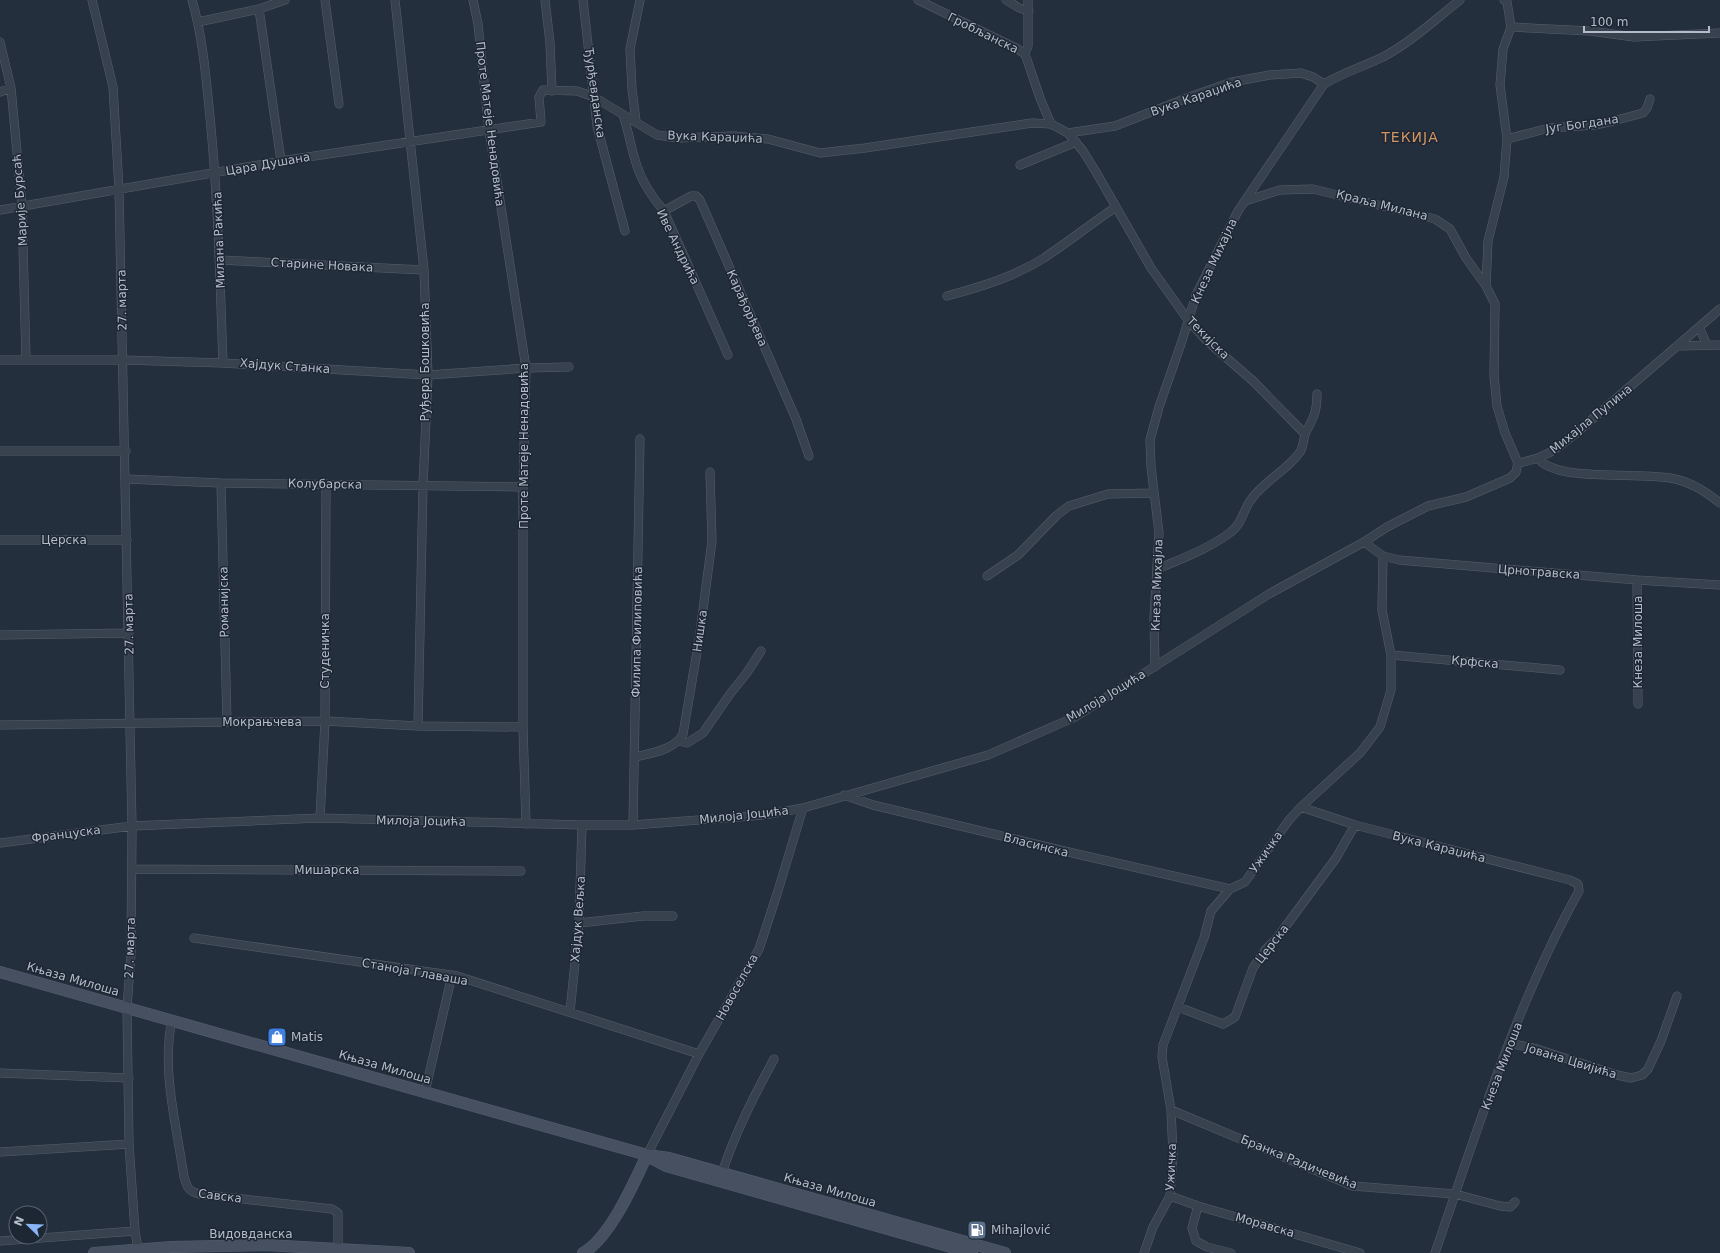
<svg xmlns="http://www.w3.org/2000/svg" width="1720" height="1253" font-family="'DejaVu Sans',sans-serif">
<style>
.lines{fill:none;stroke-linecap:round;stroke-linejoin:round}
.minor-casing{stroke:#565f6c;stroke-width:9}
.secondary-casing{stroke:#565f6c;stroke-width:12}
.minor{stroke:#38414e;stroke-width:8}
.secondary{stroke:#465061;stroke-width:11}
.labels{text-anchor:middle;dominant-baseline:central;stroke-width:3;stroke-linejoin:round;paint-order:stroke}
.street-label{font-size:12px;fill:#b4bcc9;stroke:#1d2633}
.poi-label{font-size:12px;fill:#b4bcc9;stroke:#1d2633;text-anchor:start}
.quarter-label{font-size:14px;letter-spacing:1px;fill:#d59563;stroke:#1d2633}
</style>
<rect width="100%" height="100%" fill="#242f3e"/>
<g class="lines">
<defs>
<path id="minor" d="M92 0 113 87 119 189 132 826 131 954 127 1008 129 1144 135 1231 138 1249
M192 0C203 38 206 78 210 117 218 199 220 281 223 363
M325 0 339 104
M395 0 424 270 428 375 423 485 418 726
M473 0 478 24 489 130 526 368 523 487V727L526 824
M545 0 550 43 552 91
M583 0 597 126 625 231
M918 0 1016 48 1025 54 1040 98 1051 124
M1006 0 1019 8 1029 11
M1504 0 1507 2 1511 27 1503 49 1500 85 1507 139 1504 177 1488 241 1486 286 1495 304 1494 376 1497 406 1505 433 1518 463
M259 9 281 161
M198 22 259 9 285 0
M1511 27 1590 31 1634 37 1720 33
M0 42 11 88 22 206 26 360
M1025 54 1028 46V0
M0 92 11 88
M623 115C629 132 631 149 637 166 642 182 653 198 664 211L728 355
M636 121 632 89 630 49 640 0
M1068 133 1115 126 1192 96 1232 82 1270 75 1301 73 1313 77 1324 84
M1507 139 1549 128 1595 125 1613 121 1643 113 1647 108 1650 99
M1020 165 1076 142
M1245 201 1280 190 1313 189 1435 219 1450 229 1466 258 1486 286
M0 210 281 161 541 122 539 97 543 90 577 91 594 97 657 135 678 138 734 136 768 139 820 153 865 148 1032 123 1051 124 1068 133 1083 151 1096 172 1151 268 1188 320 1206 340 1253 381 1305 434
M664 211 691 196H696L700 200 796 419 809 456
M220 260 424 270
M947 296C980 287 1014 277 1044 258 1068 242 1092 223 1116 207
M1699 327 1707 345
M1677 346 1720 345
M0 360H123L223 363 428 375 526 368 569 367
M0 451H126
M1539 459C1557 483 1644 471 1675 479 1693 483 1706 492 1720 503
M126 479 221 483 523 487
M221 483 227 722
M0 540H127
M1364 542 1383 556 1399 560 1637 580 1720 585
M1158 569C1183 558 1210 548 1231 532 1242 524 1243 511 1250 501 1263 481 1287 471 1300 452 1304 446 1303 438 1306 432 1314 417 1317 411 1317 394
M987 576 1018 555 1057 515 1069 506 1108 494 1154 493
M1637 580 1638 704
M0 635 129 633
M1391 655 1560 670
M1155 667 1154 618 1159 533 1151 467 1150 440 1159 407 1182 341 1196 295 1238 211 1324 84C1343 73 1364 66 1383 57 1411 42 1436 19 1460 0
M0 725 325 721 418 726 523 727
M679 741 687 743 703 733 730 694 746 674 761 651
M635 757C651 753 675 750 683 734L699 640 712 541 710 472
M844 795 873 805 1077 854 1230 889
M1301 807 1355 825 1570 880 1578 884 1579 891C1516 1004 1477 1131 1435 1253
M320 818 325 721 326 484
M633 825 640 439
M0 843 132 826 320 818 582 825H633L764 815 803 808 988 755 1075 717 1269 594 1364 542 1387 527 1428 506 1466 497 1510 478 1516 472 1518 463C1546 458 1553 451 1575 434L1720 309
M132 869 521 871
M579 923 643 916H673
M194 938 457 976 699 1054
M1178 1007 1223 1024 1235 1017 1253 968 1265 950 1277 938 1336 858 1355 825
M570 1012 579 923 582 825
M172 1020C161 1069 177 1128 184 1177 187 1187 188 1191 199 1194L332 1209 338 1213V1249
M1509 1043 1537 1049 1617 1075 1631 1078 1642 1075 1648 1069 1661 1041 1677 996
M0 1073 129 1078
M425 1092 452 975
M1171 1110 1353 1186 1455 1194 1500 1206 1510 1207 1515 1202
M0 1152 129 1144
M647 1155 699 1054 759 949 777 894 803 808
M722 1173C735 1133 754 1096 774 1059
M1170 1196 1198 1206 1360 1253
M1198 1206 1192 1228 1196 1241 1207 1247 1231 1253
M0 1241 135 1231
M1144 1253 1153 1227 1170 1196 1173 1154 1171 1110 1162 1057 1163 1045 1204 938 1211 911 1230 889 1245 882 1289 820 1301 807 1360 753 1380 727 1391 690V655L1382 610 1383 556"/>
<path id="secondary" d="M0 972 647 1155 669 1158 1005 1253
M651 1158 666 1166 972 1253
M94 1253 172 1247 266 1245 409 1253
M583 1253C610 1238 634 1183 647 1155"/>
</defs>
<use href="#minor" class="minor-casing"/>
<use href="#secondary" class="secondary-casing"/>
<use href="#minor" class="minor"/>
<use href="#secondary" class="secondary"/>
</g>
<defs>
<symbol id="shop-square" viewBox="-11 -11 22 22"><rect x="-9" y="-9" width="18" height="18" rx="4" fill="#3f7fe0" stroke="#1d2633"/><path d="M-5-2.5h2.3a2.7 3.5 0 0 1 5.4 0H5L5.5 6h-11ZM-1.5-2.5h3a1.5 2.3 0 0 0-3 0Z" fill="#fff"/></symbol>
<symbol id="fuel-square" viewBox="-11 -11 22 22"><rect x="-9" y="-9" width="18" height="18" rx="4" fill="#5c6f8a" stroke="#1d2633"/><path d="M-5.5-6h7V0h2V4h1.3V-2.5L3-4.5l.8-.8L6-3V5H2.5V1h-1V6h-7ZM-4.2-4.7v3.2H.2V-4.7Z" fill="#fff"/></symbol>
</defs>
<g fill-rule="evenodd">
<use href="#shop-square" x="266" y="1026" width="22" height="22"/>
<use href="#fuel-square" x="966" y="1219" width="22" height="22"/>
</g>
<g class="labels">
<g class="street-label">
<text transform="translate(983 33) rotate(26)">Гробљанска</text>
<text transform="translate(595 93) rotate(82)">Ђурђевданска</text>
<text transform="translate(1196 97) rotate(-19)">Вука Караџића</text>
<text transform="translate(490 124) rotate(83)">Проте Матеје Ненадовића</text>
<text transform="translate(1582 124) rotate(-8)">Југ Богдана</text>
<text transform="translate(715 137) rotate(2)">Вука Караџића</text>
<text transform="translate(268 164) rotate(-10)">Цара Душана</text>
<text transform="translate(20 200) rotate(-94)">Марије Бурсаћ</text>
<text transform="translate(1382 205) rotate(14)">Краља Милана</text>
<text transform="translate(219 240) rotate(-92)">Милана Ракића</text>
<text transform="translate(678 247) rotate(64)">Иве Андрића</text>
<text transform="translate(1214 261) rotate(-65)">Кнеза Михајла</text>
<text transform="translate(322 265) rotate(3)">Старине Новака</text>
<text transform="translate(122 300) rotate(-91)">27. марта</text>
<text transform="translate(747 308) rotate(66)">Карађорђева</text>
<text transform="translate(1208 338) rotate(45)">Текијска</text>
<text transform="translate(425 362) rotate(-90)">Руђера Бошковића</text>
<text transform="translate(285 366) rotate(4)">Хајдук Станка</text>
<text transform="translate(1591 419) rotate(-39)">Михајла Пупина</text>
<text transform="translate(524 446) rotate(-90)">Проте Матеје Ненадовића</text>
<text transform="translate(325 484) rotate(1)">Колубарска</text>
<text x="64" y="540">Церска</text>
<text transform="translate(1539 572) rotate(4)">Црнотравска</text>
<text transform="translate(1157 585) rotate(-88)">Кнеза Михајла</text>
<text transform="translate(224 602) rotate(-91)">Романијска</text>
<text transform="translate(129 624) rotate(-91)">27. марта</text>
<text transform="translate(700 631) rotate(-82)">Нишка</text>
<text transform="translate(637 632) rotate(-89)">Филипа Филиповића</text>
<text transform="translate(1638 642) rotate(-90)">Кнеза Милоша</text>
<text transform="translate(325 651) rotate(-90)">Студеничка</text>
<text transform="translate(1475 662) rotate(5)">Крфска</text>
<text transform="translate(1106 696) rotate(-31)">Милоја Јоцића</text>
<text x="262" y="722">Мокрањчева</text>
<text transform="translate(744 815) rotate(-6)">Милоја Јоцића</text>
<text transform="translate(421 821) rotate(1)">Милоја Јоцића</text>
<text transform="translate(66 834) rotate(-7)">Француска</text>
<text transform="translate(1036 845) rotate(14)">Власинска</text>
<text transform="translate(1439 847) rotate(14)">Вука Караџића</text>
<text transform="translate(1266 852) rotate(-55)">Ужичка</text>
<text x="327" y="870">Мишарска</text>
<text transform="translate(578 919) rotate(-86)">Хајдук Вељка</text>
<text transform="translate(1272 944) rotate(-52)">Церска</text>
<text transform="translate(130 948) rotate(-88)">27. марта</text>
<text transform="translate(415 972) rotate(10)">Станоја Главаша</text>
<text transform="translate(73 979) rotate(16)">Књаза Милоша</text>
<text transform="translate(737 987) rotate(-61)">Новоселска</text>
<text transform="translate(1571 1061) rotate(17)">Јована Цвијића</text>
<text transform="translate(1502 1066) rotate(-69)">Кнеза Милоша</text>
<text transform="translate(385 1067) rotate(16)">Књаза Милоша</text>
<text transform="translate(1299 1162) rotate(22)">Бранка Радичевића</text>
<text transform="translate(1171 1167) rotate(-87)">Ужичка</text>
<text transform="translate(830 1190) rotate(16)">Књаза Милоша</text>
<text transform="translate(220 1196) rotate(7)">Савска</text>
<text transform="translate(1265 1225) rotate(16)">Моравска</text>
<text x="251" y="1234">Видовданска</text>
</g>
<g class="poi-label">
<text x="291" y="1037">Matis</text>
<text x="991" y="1230">Mihajlović</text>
</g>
<g class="quarter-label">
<text x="1410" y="137">ТЕКИЈА</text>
</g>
</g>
<g transform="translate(28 1225) rotate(293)"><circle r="19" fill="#1d2633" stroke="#59626f"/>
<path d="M0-3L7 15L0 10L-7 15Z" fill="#8ab4f8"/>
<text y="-6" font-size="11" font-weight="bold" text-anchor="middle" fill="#b4bcc9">N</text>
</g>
<path d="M1584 26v6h125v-6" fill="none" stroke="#b4bcc9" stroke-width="2"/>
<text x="1590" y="26" font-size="12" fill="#b4bcc9" stroke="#1d2633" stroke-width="3" paint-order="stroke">100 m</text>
</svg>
